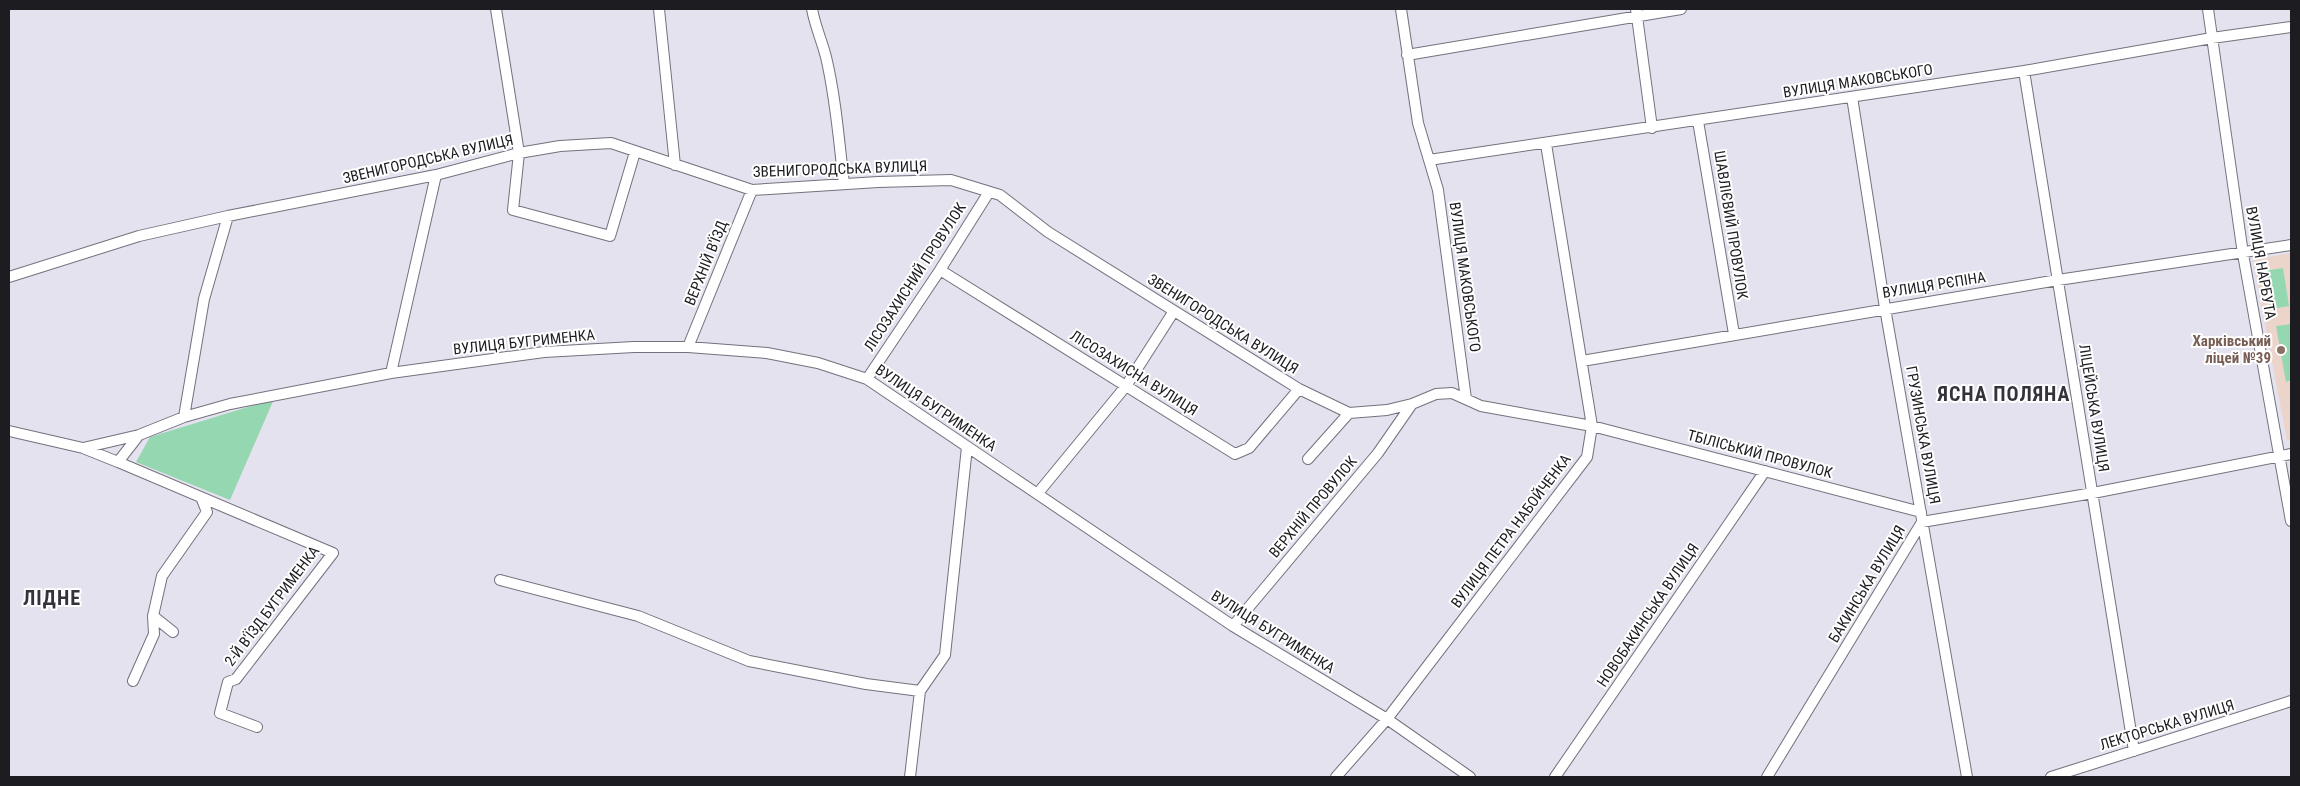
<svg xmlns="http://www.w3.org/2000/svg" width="2300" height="786" font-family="'Roboto Condensed',sans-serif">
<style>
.education{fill:#ecd4cb}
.green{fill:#94d7b0}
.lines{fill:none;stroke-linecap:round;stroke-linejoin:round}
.minor-casing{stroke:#73717c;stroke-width:12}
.minor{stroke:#fff;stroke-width:10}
.education-dot{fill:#8d6e63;stroke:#fff;stroke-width:2}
.labels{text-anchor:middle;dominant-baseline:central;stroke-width:4;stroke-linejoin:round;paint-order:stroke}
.street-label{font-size:15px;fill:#1d1c21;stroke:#fff}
.education-label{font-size:15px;font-weight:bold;fill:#785e54;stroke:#fff;text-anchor:end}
.district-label{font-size:20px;font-weight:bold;letter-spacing:1px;fill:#34333d;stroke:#fff}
</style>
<rect width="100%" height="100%" fill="#e3e2ee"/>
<path class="education" d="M2291 253V440L2287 441 2253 260Z"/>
<path class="green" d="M2283 268 2289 306 2271 309 2264 271Z
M2291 324V380L2286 382 2276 326Z
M274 399 230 500 136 462 150 437Z"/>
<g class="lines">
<defs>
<path id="minor" d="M496 9 519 153 513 210 610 236 635 152
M659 9 675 165
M812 9C815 26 822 41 826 57 836 99 839 142 844 184
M1401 9 1418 123 1438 190 1466 399
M1636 9 1652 128
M2208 9 2243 254 2291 521
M1407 55 1681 9
M2024 71 2134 751
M1852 97 1885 308 1967 777
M1698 121 1734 334
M1429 160 2024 71 2212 38 2291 27
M940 270 1235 454 1249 448 1299 389
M9 277 139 236 228 216 436 175 519 153 560 146 611 143 752 190 878 182 951 180 1000 195 1048 232 1299 389 1349 413 1387 410 1412 404 1436 394 1452 393 1481 406 1592 426 1921 512
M688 347 752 190
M1582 361 2058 280 2291 245
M391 373 436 175
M867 379 940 270 989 192
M184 417 204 299 228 216
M9 431 83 448 139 435 184 417 230 404 391 373 544 352 634 347H688L767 353 818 363 867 379 1233 626 1387 719 1470 777
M83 448 118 462 139 435
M1308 459 1349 413
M118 462 333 553 236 679 228 682 220 713 257 727
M1038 493 1126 386 1174 311
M500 580 638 616 749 661 866 684 920 691
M1233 626 1378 453 1412 404
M173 632 153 616 162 576 207 512 201 497
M133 681 154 634 153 616
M910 777 920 691 945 655 967 447
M1336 777 1387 719 1587 457 1592 426 1546 144
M1555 777 1765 471
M1767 777 1922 522 2093 493 2291 454
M2051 777 2291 701"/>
</defs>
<use href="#minor" class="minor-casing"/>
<use href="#minor" class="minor"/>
</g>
<circle class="education-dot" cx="2281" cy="350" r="5"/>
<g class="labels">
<g class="street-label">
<text transform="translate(1858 81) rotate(-9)">ВУЛИЦЯ МАКОВСЬКОГО</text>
<text transform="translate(428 159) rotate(-13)">ЗВЕНИГОРОДСЬКА ВУЛИЦЯ</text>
<text transform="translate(840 169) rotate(-2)">ЗВЕНИГОРОДСЬКА ВУЛИЦЯ</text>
<text transform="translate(1731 225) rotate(81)">ШАВЛІЄВИЙ ПРОВУЛОК</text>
<text transform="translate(706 263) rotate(-68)">ВЕРХНІЙ В'ЇЗД</text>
<text transform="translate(2261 263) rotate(80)">ВУЛИЦЯ НАРБУТА</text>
<text transform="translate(915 277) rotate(-57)">ЛІСОЗАХИСНИЙ ПРОВУЛОК</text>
<text transform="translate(1465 277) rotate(82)">ВУЛИЦЯ МАКОВСЬКОГО</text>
<text transform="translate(1934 285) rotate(-9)">ВУЛИЦЯ РЄПІНА</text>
<text transform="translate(1223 324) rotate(32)">ЗВЕНИГОРОДСЬКА ВУЛИЦЯ</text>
<text transform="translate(524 342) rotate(-6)">ВУЛИЦЯ БУГРИМЕНКА</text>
<text transform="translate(1134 373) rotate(32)">ЛІСОЗАХИСНА ВУЛИЦЯ</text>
<text transform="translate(936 408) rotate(34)">ВУЛИЦЯ БУГРИМЕНКА</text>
<text transform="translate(2094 408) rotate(81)">ЛІЦЕЙСЬКА ВУЛИЦЯ</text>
<text transform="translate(1923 435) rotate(80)">ГРУЗИНСЬКА ВУЛИЦЯ</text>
<text transform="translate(1760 454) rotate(15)">ТБІЛІСЬКИЙ ПРОВУЛОК</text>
<text transform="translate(1313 507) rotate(-50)">ВЕРХНІЙ ПРОВУЛОК</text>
<text transform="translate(1511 531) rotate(-53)">ВУЛИЦЯ ПЕТРА НАБОЙЧЕНКА</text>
<text transform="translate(1867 584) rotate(-59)">БАКИНСЬКА ВУЛИЦЯ</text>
<text transform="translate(272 606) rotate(-53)">2-Й В'ЇЗД БУГРИМЕНКА</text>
<text transform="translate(1648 615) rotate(-56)">НОВОБАКИНСЬКА ВУЛИЦЯ</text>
<text transform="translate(1273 632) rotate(32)">ВУЛИЦЯ БУГРИМЕНКА</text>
<text transform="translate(2167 725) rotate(-17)">ЛЕКТОРСЬКА ВУЛИЦЯ</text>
</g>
<g class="education-label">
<text x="2271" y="341">Харківський<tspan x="2271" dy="17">ліцей №39</tspan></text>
</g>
<g class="district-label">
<text x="2004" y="394">ЯСНА ПОЛЯНА</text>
<text x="52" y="598">ЛІДНЕ</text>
</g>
</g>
<rect width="2300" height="786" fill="none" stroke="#1d1c21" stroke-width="20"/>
</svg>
